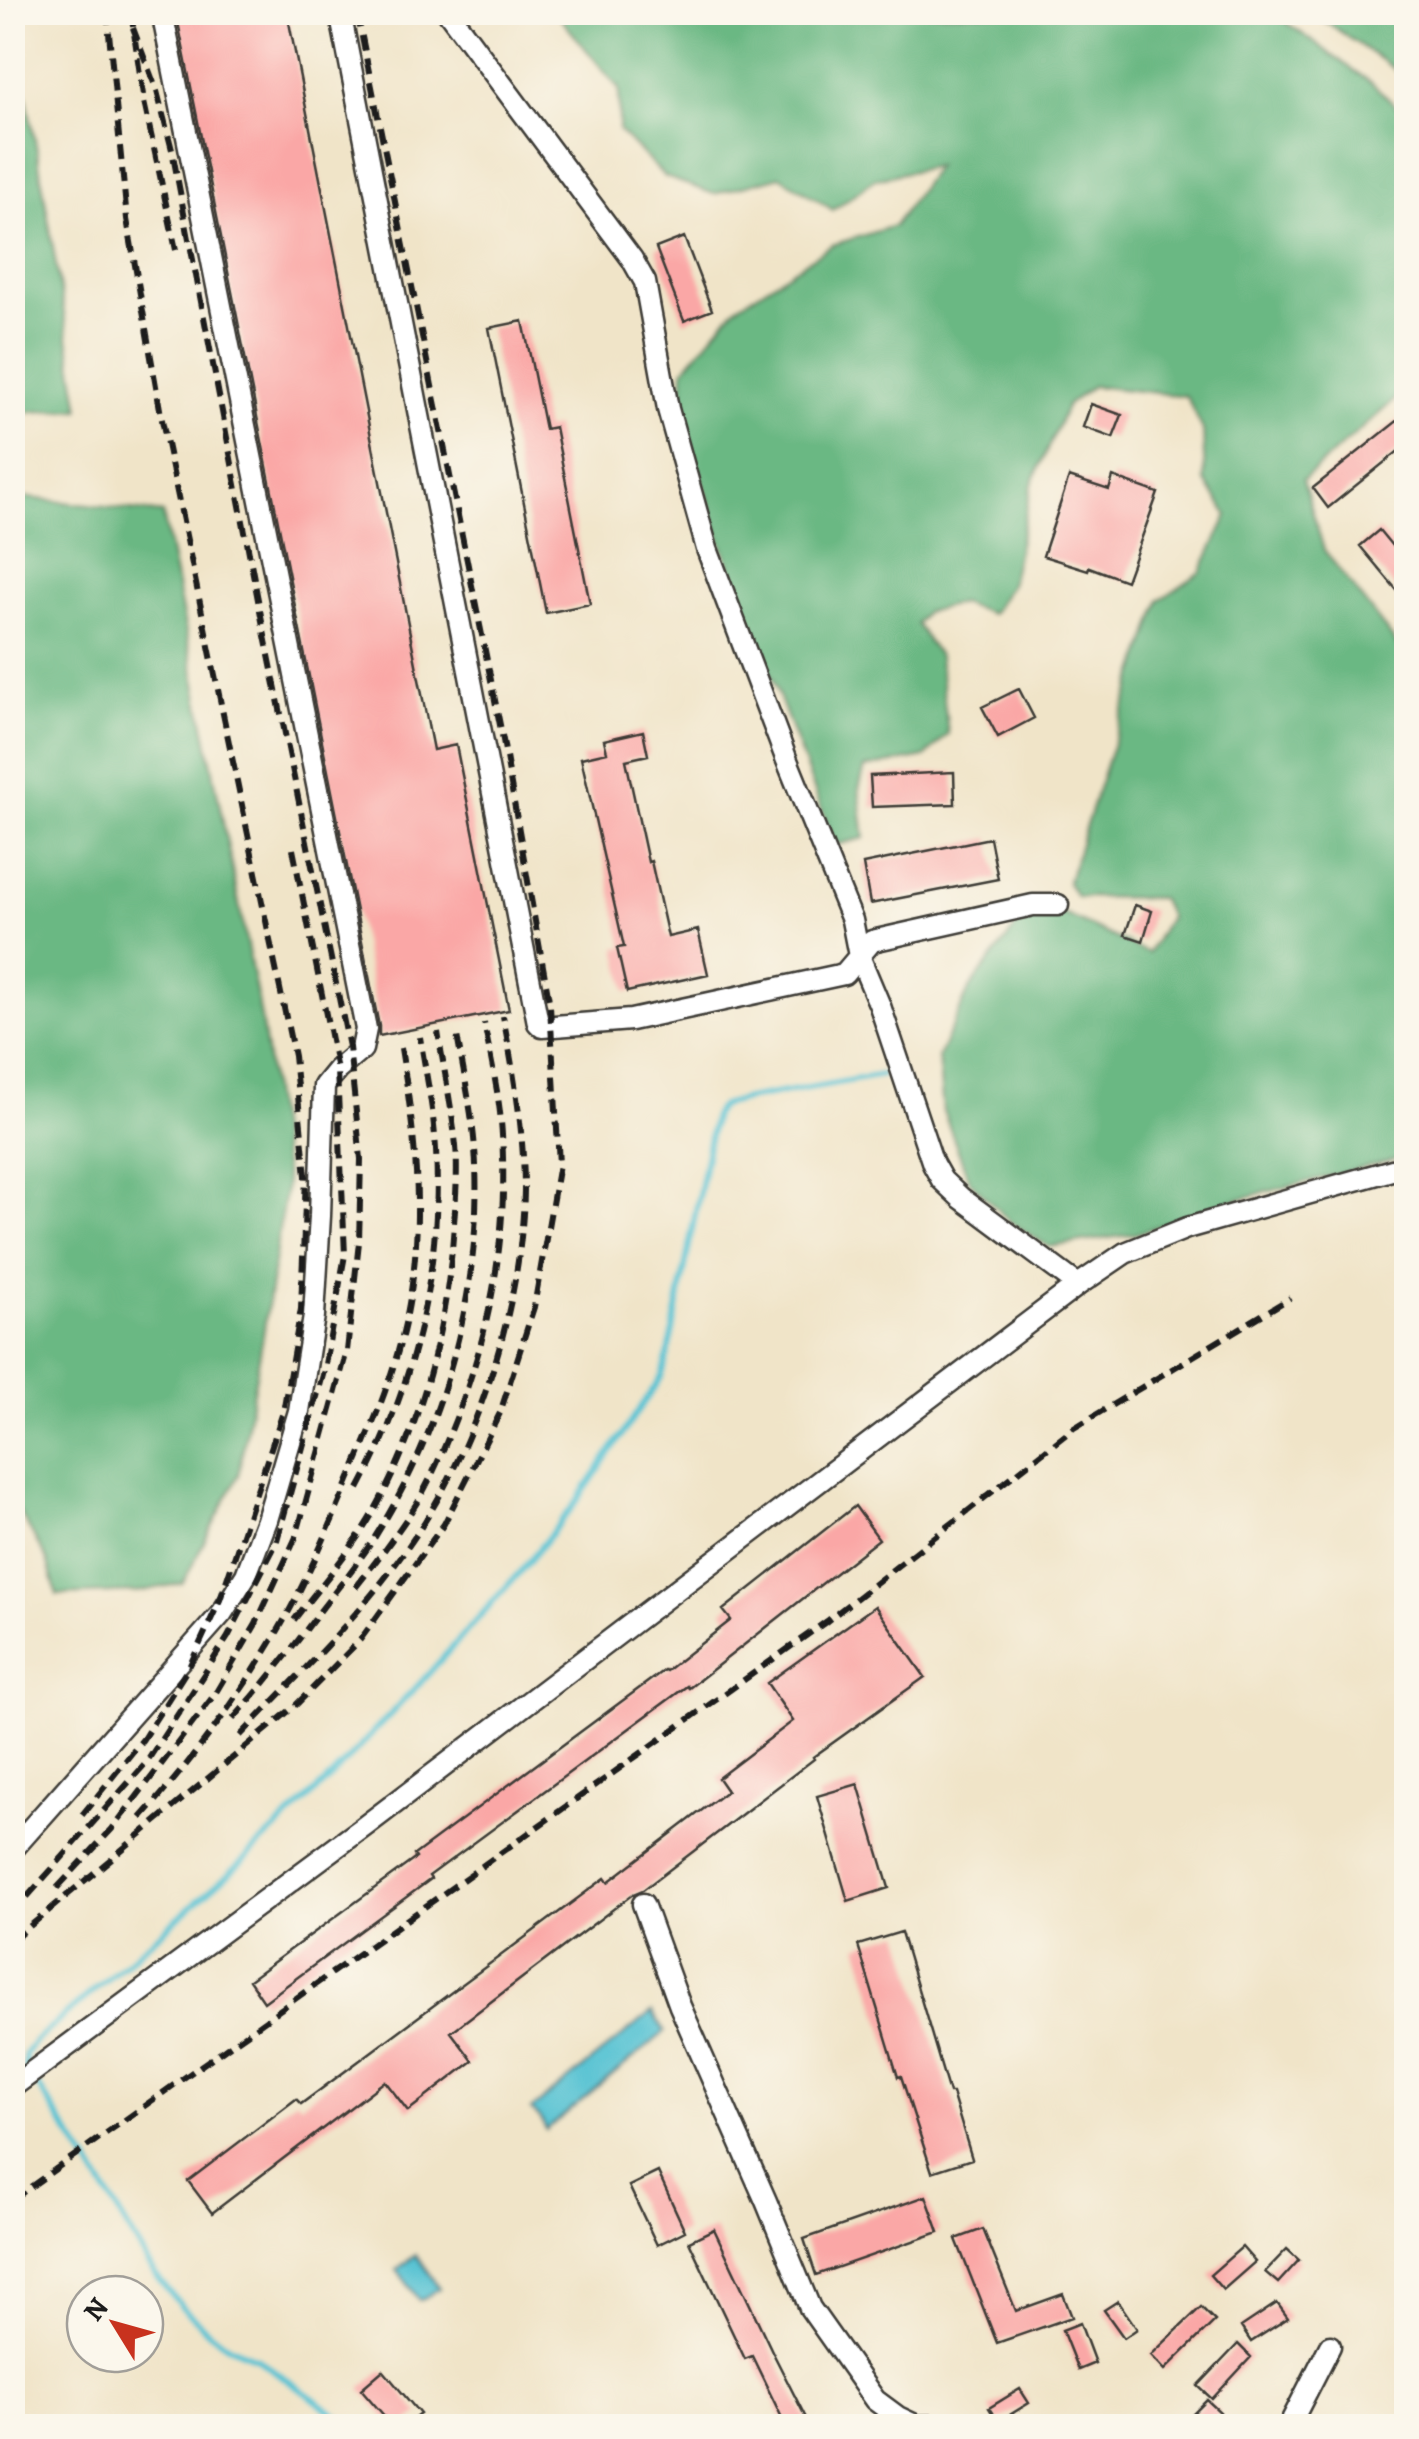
<svg xmlns="http://www.w3.org/2000/svg" width="1419" height="2439" font-family="Alegreya,serif">
<style>
.forest{fill:#6bb883;stroke:#446a50;stroke-width:2.5}
.water{fill:#58c3d3;stroke:#3a7078;stroke-width:2.5}
.lines{fill:none;stroke-linecap:round;stroke-linejoin:round}
.stream{stroke:#58c3d3;stroke-width:6}
.building{fill:#faa7a6}
.minor-casing{stroke:#3c3a36;stroke-width:25}
.minor{stroke:#fff;stroke-width:20}
.rail{stroke:#1c1c1c;stroke-width:6;stroke-dasharray:15 8;stroke-linecap:butt}
</style>
<rect width="100%" height="100%" fill="#fbf7ec"/>
<filter id="ink" filterUnits="userSpaceOnUse"><feTurbulence type="fractalNoise" baseFrequency=".01" numOctaves="2"/><feDisplacementMap in="SourceGraphic" scale="20" xChannelSelector="R" yChannelSelector="G"/><feConvolveMatrix kernelMatrix="1 2 1 2 8 2 1 2 1" color-interpolation-filters="sRGB"/></filter>
<filter id="wash" filterUnits="userSpaceOnUse"><feTurbulence type="fractalNoise" baseFrequency=".0048" numOctaves="4" result="noise"/><feDisplacementMap in="SourceGraphic" scale="40" xChannelSelector="R" yChannelSelector="G"/><feGaussianBlur stdDeviation="2.25" result="paint"/><feColorMatrix in="noise" values="0 0 0 0 0 0 0 0 0 0 0 0 0 0 0 0 0 1.4 0 .05"/><feComposite in="paint" operator="in"/></filter>
<g filter="url(#wash)">
<rect width="100%" height="100%" fill="#f0e4c8"/>
<path class="forest" d="M556 13H1273L1373 84 1406 115V390L1303 480 1324 550 1406 656V1157L1227 1202 1135 1234 1049 1247 1008 1220 969 1180 943 1111 938 1057 970 988 1019 923 1036 913 1064 914 1148 953 1169 917 1160 898 1077 897 1067 883 1160 600 1201 572 1228 515 1205 481 1203 430 1186 396 1092 386 1067 405 1032 484 1010 585 991 614 960 603 925 612 916 624 939 657 948 734 925 757 865 768 859 789 865 838 835 845 721 542 682 413 684 369 736 307 832 245 894 226 936 166 875 179 833 210 780 176 714 194 665 177 619 131V89Z
M1313 13H1406V77Z
M13 33 36 145 80 409 13 413Z
M13 496 163 514 260 1012 286 1184 263 1336 238 1476 183 1583 137 1592 57 1595 47 1560 13 1501Z"/>
<path class="water" d="M652 2012 665 2032 546 2130 541 2119 531 2110Z
M416 2255 439 2288 424 2299 419 2300 397 2269Z"/>
<g class="lines">
<path class="stream" d="M352 2426 258 2359 229 2346 210 2333 182 2307 156 2276 92 2168 25 2066V2054L35 2041 229 1874 330 1778 422 1681 525 1566 575 1504 662 1376 670 1347 714 1114 722 1105 746 1099 882 1075"/>
</g>
<g id="blocks">
<path class="building" d="M176 12H287L433 750 456 745 509 1010 379 1036V1026Z
M684 237 712 310 684 321 656 248Z
M523 321 545 429 555 427 590 604 546 613 489 328Z
M1091 404 1122 415 1113 438 1083 427Z
M1406 414V445L1328 508 1313 488Z
M1069 477 1109 490 1113 477 1158 493 1126 581 1089 567 1088 570 1043 556Z
M1379 530 1406 563V601L1360 546Z
M1019 689 1034 718 998 737 982 707Z
M643 731 648 755 626 760 648 862 651 861 668 937 698 930 708 974 627 992 617 948 624 947 581 758 607 752 604 740Z
M954 772 955 804 872 807 870 776Z
M990 838 998 879 870 904 863 864Z
M1135 905 1152 911 1143 941 1125 935Z
M855 1506 879 1539 689 1688 687 1686 429 1876 431 1879 264 2002 249 1980 416 1858 414 1855 664 1670 666 1671 731 1620 723 1610Z
M875 1606 925 1677 813 1757 814 1759 643 1890 633 1894 451 2032 473 2061 408 2111 385 2081 212 2213 188 2181 296 2099 301 2104 605 1878 608 1882 727 1791 718 1778 793 1721 767 1683Z
M858 1784 889 1888 848 1901 817 1796Z
M901 1932 949 2093H952L972 2159 932 2172 901 2076 898 2077 858 1945Z
M658 2172 685 2231 657 2245 629 2186Z
M926 2196 939 2232 816 2275 804 2239Z
M714 2229 773 2353 810 2426H786L752 2356 745 2359 689 2241Z
M983 2229 1016 2311 1063 2294 1072 2317 997 2343 956 2239Z
M1242 2247 1255 2262 1223 2290 1210 2275Z
M1287 2249 1299 2260 1278 2283 1265 2272Z
M1118 2301 1137 2329 1124 2338 1104 2310Z
M1277 2303 1288 2318 1251 2342 1241 2327Z
M1201 2307 1215 2321 1165 2370 1151 2355Z
M1080 2323 1095 2363 1078 2370 1062 2330Z
M1238 2344 1251 2357 1212 2399 1198 2386Z
M383 2370 420 2414 404 2426H393L361 2389Z
M1020 2389 1029 2403 998 2422 989 2408Z
M1207 2400 1220 2412 1206 2426H1181Z"/>
</g>
</g>
<g filter="url(#ink)">
<use href="#blocks" fill-opacity="0" stroke="#3c3a36" stroke-width="2.5"/>
<g class="lines">
<defs>
<path id="minor" d="M340 12 538 1023 542 1027 631 1020 844 974 872 941 1033 905H1058
M448 12 632 259 645 282 668 409 707 549 786 758 852 920 859 956 880 1006 933 1164 942 1180 961 1198 1078 1285
M12 1850 222 1613 246 1575 267 1520 299 1411 314 1316 320 1216 324 1086 337 1070 362 1049 366 1029 162 12
M643 1904 680 2006 766 2201 810 2308 875 2400 898 2417 917 2426H953
M12 2087 365 1826 1078 1285 1125 1253 1187 1228 1406 1166
M1289 2426 1330 2346"/>
</defs>
<use href="#minor" class="minor-casing"/>
<use href="#minor" class="minor"/>
<path class="rail" d="M131 12 144 102 176 250
M359 1489C415 1384 442 1269 436 1150 434 1112 426 1074 420 1037
M356 1587C378 1559 399 1531 418 1501 433 1475 445 1446 456 1418 492 1327 508 1233 502 1135 500 1098 491 1060 484 1023
M294 1620C323 1582 357 1544 379 1502 425 1415 448 1320 454 1223 456 1198 458 1171 456 1146 452 1108 444 1070 438 1032
M233 1719C266 1683 295 1645 323 1607 340 1585 358 1563 373 1540 443 1430 481 1295 476 1165 474 1119 464 1075 456 1030
M240 1736C301 1672 367 1609 416 1535 479 1440 522 1304 524 1190 524 1131 514 1074 503 1016
M82 1815 143 1739 190 1665 220 1600 283 1412 301 1309 306 1176 294 1056 161 415 127 219 107 12
M141 1818C194 1759 244 1691 283 1622 310 1574 332 1521 353 1471 378 1413 402 1354 411 1291 424 1204 414 1128 400 1042
M57 1888 112 1829 215 1694 256 1624 296 1537 347 1351 359 1242 361 1159 349 1047 263 626 172 150 157 91 133 28
M12 1914 146 1763 228 1637 276 1544 323 1375 345 1255 337 1070 293 849
M12 1941 295 1706 360 1640 444 1524 500 1413 534 1307 559 1164 550 1006 503 740 357 12
M12 2200 827 1621 1074 1428 1290 1298"/>
</g>
</g>
<rect width="1419" height="2439" fill="none" stroke="#fbf7ec" stroke-width="50"/>
<g transform="translate(115 2324) rotate(307)"><circle r="48" fill="#fbf7ec" stroke="#a29f99" stroke-width="2.5"/>
<path d="M0-8L18 38L0 25L-18 38Z" fill="#c8321e"/>
<text y="-15" font-size="28" font-weight="bold" text-anchor="middle" fill="#1c1c1c">N</text>
</g>
</svg>
